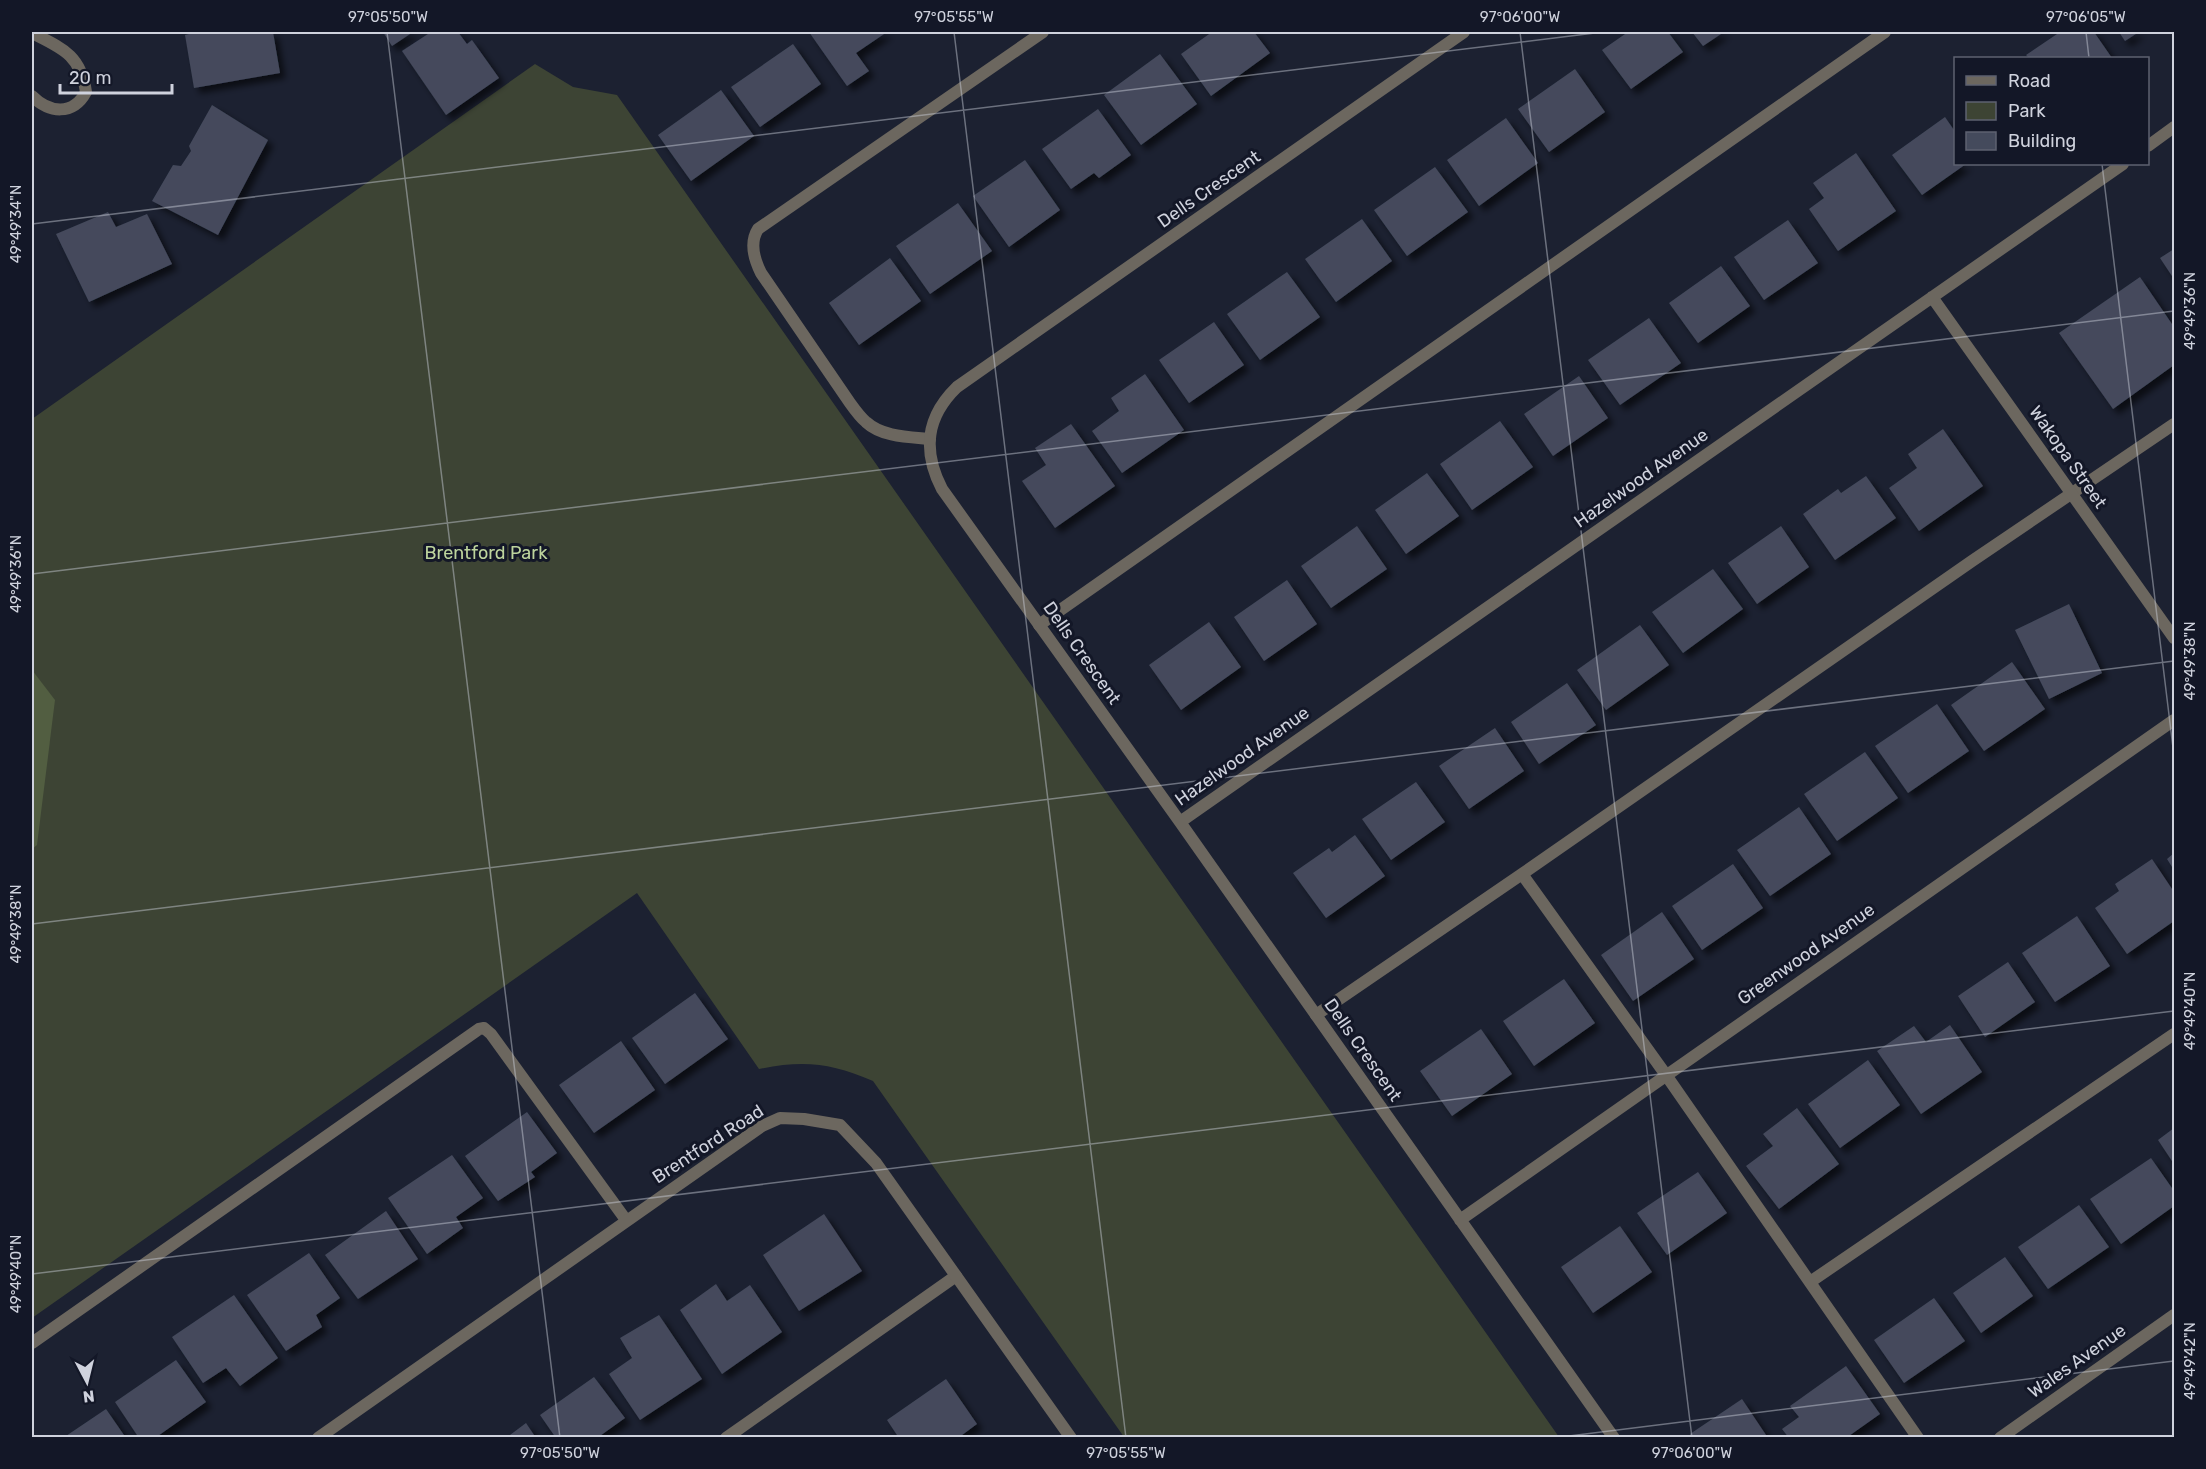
<svg xmlns="http://www.w3.org/2000/svg" width="2206" height="1469" font-family="Rubik,sans-serif">
<style>
.green{fill:#3d4434}
.forest{fill:#525e41}
.building{fill:#444a5c;filter:url(#shadow)}
.lines{fill:none;stroke-linecap:round;stroke-linejoin:round}
.service{stroke:#6c675f;stroke-width:12}
.minor{stroke:#6c675f;stroke-width:12}
.ticks{fill:none;stroke:#cfd2dd;stroke-width:1.5;stroke-opacity:0.45}
.labels{text-anchor:middle;dominant-baseline:central;stroke-width:6;stroke-linejoin:round;paint-order:stroke}
.street-label{font-size:18px;fill:#cfd2dd;stroke:#131727}
.park-label{font-size:18px;fill:#bdd49d;stroke:#131727}
.neatline{fill:none;stroke:#cfd2dd;stroke-width:2}
.ticks-label{font-size:15px;text-anchor:middle;fill:#cfd2dd}
</style>
<defs>
<filter id="shadow"><feDropShadow dx="5.5" dy="5.5" stdDeviation="3" flood-color="#0009"/></filter>
</defs>
<rect width="100%" height="100%" fill="#1c2131"/>
<path class="green" d="M535 64 573 87 617 95 1559 1437H1124L873 1081C831 1063 804 1060 759 1069L637 893 32 1318V419Z"/>
<path class="forest" d="M32 670 55 700 37 845 32 849Z"/>
<path class="building" d="M197 32H273L280 73 194 88 185 35Z
M383 32H413L392 46Z
M431 32H458L467 44 472 40 499 78 446 115 402 51Z
M809 32H887L856 53 869 71 847 86Z
M1212 32H1254L1270 53 1211 96 1181 54Z
M1628 32H1668L1683 52 1631 89 1602 50Z
M1692 32H1724L1703 46Z
M2060 32H2094L2112 58H2029L2026 55Z
M2119 32H2139L2125 41Z
M793 44 821 84 760 127 731 87Z
M1160 54 1197 104 1141 145 1104 95Z
M1575 69 1605 112 1549 152 1518 109Z
M721 90 754 136 691 181 658 135Z
M212 105 268 140 218 235 152 201 173 165 181 166 191 151 189 146Z
M1098 109 1131 155 1099 178 1094 173 1071 189 1042 149Z
M1945 117 1956 133V164H1966L1922 195 1892 155Z
M1506 118 1538 163 1479 206 1447 160Z
M1856 153 1896 211 1838 251 1809 209 1824 198 1813 183Z
M1025 160 1060 210 1009 247 973 196Z
M1435 167 1468 212 1407 256 1374 210Z
M958 203 992 251 930 294 896 246Z
M108 212 116 227 147 214 172 264 89 302 56 234Z
M1362 219 1392 261 1336 302 1305 259Z
M1788 220 1818 263 1764 300 1734 257Z
M2174 249V279L2160 258Z
M890 258 921 301 859 345 829 303Z
M1721 266 1750 306 1698 343 1669 303Z
M1287 272 1320 317 1260 360 1227 314Z
M2140 277 2174 327V365L2113 409 2059 333Z
M1649 318 1681 363 1620 405 1588 360Z
M1214 322 1244 365 1189 403 1159 360Z
M1145 374 1184 430 1122 473 1092 431 1119 411 1111 398Z
M1579 376 1608 418 1553 456 1524 414Z
M1500 421 1533 467 1472 510 1440 464Z
M1071 424 1115 486 1055 528 1022 481 1046 465 1035 448Z
M1943 429 1983 486 1919 531 1889 488 1917 468 1908 454Z
M1427 473 1459 516 1406 554 1375 510Z
M1866 476 1896 518 1835 560 1803 514 1838 489 1841 493Z
M1357 526 1387 569 1331 608 1301 566Z
M1781 526 1809 567 1757 604 1728 563Z
M1713 569 1743 609 1683 653 1652 612Z
M1287 580 1317 624 1264 661 1234 617Z
M2069 604 2102 673 2049 699 2015 630Z
M1209 622 1241 667 1181 710 1149 665Z
M1640 625 1669 665 1606 710 1577 670Z
M2012 662 2045 709 1984 751 1951 705Z
M1567 683 1596 725 1539 764 1511 722Z
M1937 704 1969 751 1908 793 1875 746Z
M1495 728 1524 771 1469 809 1439 766Z
M1865 752 1898 798 1837 841 1804 794Z
M1416 782 1445 822 1391 860 1362 819Z
M1799 807 1831 854 1770 896 1737 850Z
M1355 835 1385 876 1326 918 1293 873 1329 848 1332 852Z
M2174 853V870L2167 859Z
M2152 859 2174 892V921L2127 954 2095 908 2119 891 2115 884Z
M1733 864 1763 908 1702 950 1672 906Z
M1662 912 1694 959 1633 1001 1601 955Z
M2077 916 2110 966 2055 1002 2022 953Z
M2008 962 2035 1002 1985 1037 1958 996Z
M1564 979 1595 1023 1534 1066 1503 1021Z
M695 993 728 1039 665 1084 632 1038Z
M1950 1025 1982 1072 1921 1114 1877 1051 1914 1026 1926 1042Z
M1481 1029 1512 1074 1452 1116 1420 1071Z
M621 1041 655 1090 594 1133 559 1085Z
M1868 1060 1900 1105 1840 1148 1808 1104Z
M1797 1108 1839 1164 1779 1209 1746 1166 1773 1146 1763 1134Z
M527 1112 557 1153 531 1172 535 1177 498 1201 465 1156Z
M2174 1128V1164L2158 1140Z
M452 1155 483 1198 456 1217 463 1228 427 1254 388 1198Z
M2151 1158 2174 1191V1206L2121 1244 2090 1199Z
M1698 1172 1727 1213 1667 1255 1637 1213Z
M2079 1205 2109 1247 2048 1289 2018 1247Z
M386 1211 418 1259 358 1299 325 1255Z
M824 1214 862 1271 799 1311 763 1255Z
M1620 1226 1652 1272 1593 1313 1561 1267Z
M309 1253 340 1298 316 1315 322 1327 286 1351 247 1295Z
M2005 1257 2033 1296 1981 1333 1953 1293Z
M716 1284 727 1301 750 1285 782 1332 722 1374 680 1310Z
M234 1295 278 1358 240 1386 226 1368 203 1383 172 1337Z
M1934 1298 1965 1341 1904 1383 1874 1340Z
M659 1315 702 1379 640 1420 609 1374 632 1358 620 1338Z
M176 1360 206 1402 155 1438H139L115 1402Z
M1846 1366 1880 1414 1846 1438H1789L1782 1429 1799 1417 1790 1406Z
M594 1377 625 1418 597 1438H556L540 1415Z
M946 1379 977 1424 958 1438H899L887 1420Z
M1742 1399 1768 1438H1692L1690 1434Z
M106 1409 126 1438H63Z
M526 1423 536 1438H506Z"/>
<g class="lines">
<path class="service" d="M930 439C909 437 882 437 866 422 860 417 855 410 850 403L761 273C754 259 749 243 758 229L1043 32
M1039 625 1885 32
M1316 1015 1522 874
M1810 1282 2174 1034
M32 1343 479 1029 484 1028 491 1034 626 1220
M726 1438 956 1276
M1918 1438 1666 1075 1522 874 1972 561 2174 424"/>
<path class="minor" d="M1464 32 957 387C926 417 922 450 942 489L1180 822 1614 1438
M32 33C62 48 81 55 86 92 73 116 49 113 32 96
M2148 146 2174 127
M1932 297 2174 638
M1180 822 2123 164
M1460 1220 2174 720
M318 1438 762 1126 780 1118 804 1119 840 1125 876 1163 1071 1438
M2000 1438 2174 1315"/>
</g>
<path class="ticks" d="M387 32 560 1438M954 32 1126 1438M1520 32 1692 1438M2086 32 2089 58M2102 164 2174 756M32 224 1603 32M32 574 2174 311M32 924 2174 661M32 1274 2174 1011M1553 1438 2174 1361"/>
<g class="labels">
<g class="street-label">
<text transform="translate(1209 189) rotate(-35)">Dells Crescent</text>
<text transform="translate(2068 457) rotate(55)">Wakopa Street</text>
<text transform="translate(1641 478) rotate(-35)">Hazelwood Avenue</text>
<text transform="translate(1082 653) rotate(55)">Dells Crescent</text>
<text transform="translate(1242 756) rotate(-35)">Hazelwood Avenue</text>
<text transform="translate(1806 954) rotate(-35)">Greenwood Avenue</text>
<text transform="translate(1363 1050) rotate(55)">Dells Crescent</text>
<text transform="translate(708 1144) rotate(-33)">Brentford Road</text>
<text transform="translate(2077 1361) rotate(-35)">Wales Avenue</text>
</g>
<g class="park-label">
<text x="486" y="553">Brentford Park</text>
</g>
</g>
<rect width="2206" height="1469" fill="none" stroke="#131727" stroke-width="66"/>
<rect x="1954" y="57" width="195" height="108" fill="#131727" stroke="#5e6270" stroke-width="1.5"/>
<rect x="1966" y="76" width="30" height="9" fill="#6c675f" stroke="#5e6270" stroke-width="1.5"/>
<text x="2008" y="87" font-size="18" fill="#cfd2dd">Road</text>
<rect x="1966" y="102" width="30" height="18" fill="#3d4434" stroke="#5e6270" stroke-width="1.5"/>
<text x="2008" y="117" font-size="18" fill="#cfd2dd">Park</text>
<rect x="1966" y="132" width="30" height="18" fill="#444a5c" stroke="#5e6270" stroke-width="1.5"/>
<text x="2008" y="147" font-size="18" fill="#cfd2dd">Building</text>
<g transform="translate(87 1382) rotate(173)" stroke="#131727" stroke-width="4.5" paint-order="stroke">
<path d="M0-4.5L10 22L0 15L-10 22Z" fill="#cfd2dd"/>
<text y="-9" font-size="16" font-weight="bold" text-anchor="middle" fill="#cfd2dd">N</text>
</g>
<path d="M60 84v9h112v-9" fill="none" stroke="#cfd2dd" stroke-width="3"/>
<text x="69" y="84" font-size="18" fill="#cfd2dd" stroke="#131727" stroke-width="4.5" paint-order="stroke">20 m</text>
<rect x="33" y="33" width="2140" height="1403" class="neatline"/>
<g class="ticks-label">
<text x="388" y="22">97°05'50"W</text>
<text x="954" y="22">97°05'55"W</text>
<text x="1520" y="22">97°06'00"W</text>
<text x="2086" y="22">97°06'05"W</text>
<text transform="translate(16 224) rotate(-90)" y="5">49°49'34"N</text>
<text transform="translate(2190 311) rotate(-90)" y="5">49°49'36"N</text>
<text transform="translate(16 574) rotate(-90)" y="5">49°49'36"N</text>
<text transform="translate(2190 661) rotate(-90)" y="5">49°49'38"N</text>
<text transform="translate(16 924) rotate(-90)" y="5">49°49'38"N</text>
<text transform="translate(2190 1011) rotate(-90)" y="5">49°49'40"N</text>
<text transform="translate(16 1274) rotate(-90)" y="5">49°49'40"N</text>
<text transform="translate(2190 1361) rotate(-90)" y="5">49°49'42"N</text>
<text x="560" y="1458">97°05'50"W</text>
<text x="1126" y="1458">97°05'55"W</text>
<text x="1692" y="1458">97°06'00"W</text>
</g>
</svg>
